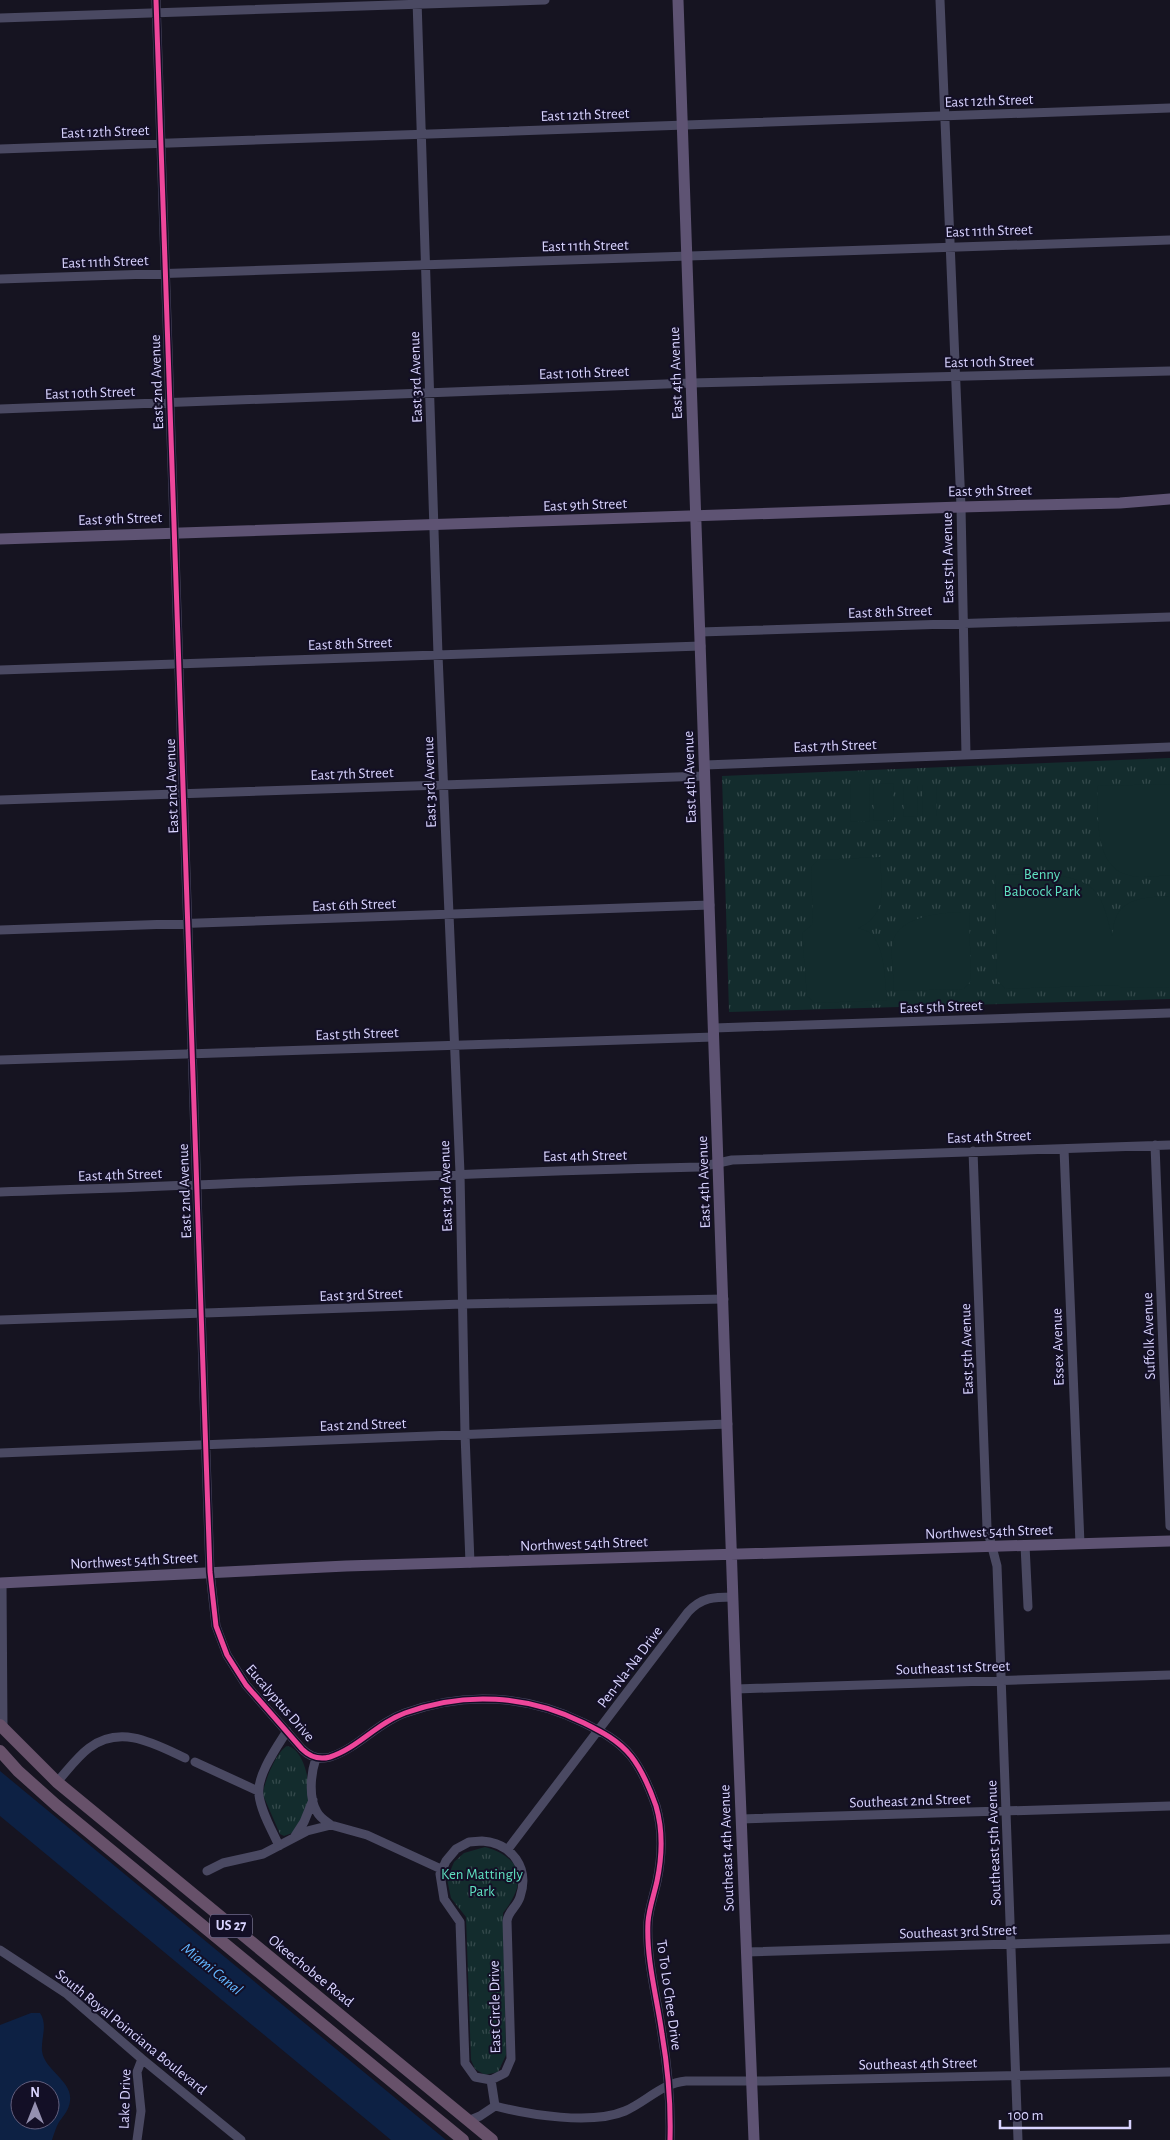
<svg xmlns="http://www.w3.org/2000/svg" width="1170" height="2140" font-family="'Alegreya Sans',sans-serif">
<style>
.grass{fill:url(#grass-tufts)}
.pitch{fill:#132c2d}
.water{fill:#0d2144;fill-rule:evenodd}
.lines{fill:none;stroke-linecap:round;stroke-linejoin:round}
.minor{stroke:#4a4962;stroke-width:9}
.major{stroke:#5e5373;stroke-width:11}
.highway{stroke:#67516a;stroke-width:12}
.cycleway-casing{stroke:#130f26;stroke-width:8}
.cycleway{stroke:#ed469a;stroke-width:5}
.labels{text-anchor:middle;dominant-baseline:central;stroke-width:4;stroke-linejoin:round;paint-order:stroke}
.shield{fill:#130f26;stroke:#9e99be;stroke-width:1}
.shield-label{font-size:14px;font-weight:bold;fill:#d9d4ff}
.street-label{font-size:15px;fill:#d9d4ff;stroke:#130f26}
.park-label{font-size:15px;fill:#5fe0c0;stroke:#130f26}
.water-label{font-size:16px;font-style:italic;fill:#62b6ff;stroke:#130f26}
</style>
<defs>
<pattern id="grass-tufts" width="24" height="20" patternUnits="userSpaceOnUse" patternTransform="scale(1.25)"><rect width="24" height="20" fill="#132c2d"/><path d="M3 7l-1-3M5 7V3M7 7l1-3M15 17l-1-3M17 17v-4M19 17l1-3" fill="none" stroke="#354a4c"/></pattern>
</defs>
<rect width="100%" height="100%" fill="#161421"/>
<path class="grass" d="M1170 758V999L729 1012 722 776Z
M287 1746C306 1749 312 1791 308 1806 305 1815 299 1824 295 1832L284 1836 280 1834 263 1795C263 1783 277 1751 287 1746Z
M485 1847C524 1858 527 1883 503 1913L506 2055 498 2072 485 2075 475 2069 471 2060 466 1917 451 1898 447 1879 454 1862 464 1853Z"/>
<path class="pitch" d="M893 783 894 820 874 821 873 784Z
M850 784H869L870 821 851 822Z
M1170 784V875C1156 876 1141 879 1128 875 1093 866 1099 814 1097 786Z
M922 785H936L937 816H923Z
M903 786H917L918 816 904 817Z
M880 857C881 885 889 915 858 928 861 929 865 930 869 932 885 943 885 983 887 1000L815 1003 807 996 802 933 813 924 811 867 818 860Z
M995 875C1024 875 1081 868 1098 895 1106 908 1108 922 1112 936 1113 931 1113 925 1115 920 1122 897 1149 897 1170 896V987L1121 988 1118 985 1005 989 997 980Z
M969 912 971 981 964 989 894 991C894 977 891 962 892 948 893 915 944 912 969 912Z"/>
<path class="water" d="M0 1771 446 2140H391L0 1816Z
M31 2013H40C48 2025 41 2037 42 2051 44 2070 73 2081 70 2101 69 2110 64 2115 59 2122 56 2127 54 2134 52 2140H0V2025ZM20 2090H50V2120H20Z"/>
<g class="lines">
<path class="minor" d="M156 0 210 1572 216 1626 227 1655 246 1685 302 1749C310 1757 319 1760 330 1757 358 1748 377 1723 405 1713 465 1691 527 1695 584 1723 602 1732 618 1740 631 1756 642 1770 650 1789 656 1806 663 1830 662 1857 657 1881 654 1895 649 1908 648 1922 646 1959 657 1998 662 2034 668 2069 671 2105 670 2140
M417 0 438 655 460 1173 465 1434 470 1563
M940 0 961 507 966 755
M0 18 545 0
M0 149 1170 108
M0 279 1170 240
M0 409 691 383 1170 371
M700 632 1170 617
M0 670 701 646
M705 765 1170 747
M0 800 705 776
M0 930 710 905
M714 1028 1170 1013
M0 1060 714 1037
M1155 1145 1170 1526
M1064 1149 1080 1544
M973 1151 987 1528 997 1566 1018 2140
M0 1192C233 1185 466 1172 700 1167L732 1160 1170 1145
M0 1320 463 1304 724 1299
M0 1453 728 1424
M1025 1545 1028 1607
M2 1583 3 1728
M736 1689 1170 1675
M316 1758C311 1773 308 1797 317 1812 320 1818 326 1821 331 1825
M195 1762 258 1791
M57 1782C67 1771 77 1757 89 1748 121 1724 155 1744 185 1758
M741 1819 1170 1806
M295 1836 304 1822 313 1800
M482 1841C512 1843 530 1868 520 1897 517 1907 508 1911 507 1921L511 2059 505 2073 491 2080 475 2077 465 2063 460 1922 444 1899 440 1874 446 1861 456 1849 469 1842Z
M279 1846C272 1830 261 1812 259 1795 256 1776 277 1747 287 1731
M508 1849 688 1612C702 1597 714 1597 733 1597
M207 1871 223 1863 263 1854 307 1831 331 1825 367 1835 441 1869
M0 1950 67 1994 142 2059 241 2140
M746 1952 1170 1939
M491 2080 495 2106
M495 2106C529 2115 592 2125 625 2111 646 2102 662 2083 686 2081H765L1170 2072
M468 2121 480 2116 495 2106
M137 2140 141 2111 137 2072 142 2059"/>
<path class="major" d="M678 0 736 1689 754 2140
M0 539 961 507 1120 503 1170 499
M0 1583 346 1566 1170 1541"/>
<path class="highway" d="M0 1725 57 1782 492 2140
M0 1751 18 1771 56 1805 463 2140"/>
<defs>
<path id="cycleway" d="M156 0 210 1572 216 1626 227 1655 246 1685 302 1749C310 1757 319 1760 330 1757 358 1748 377 1723 405 1713 465 1691 527 1695 584 1723 602 1732 618 1740 631 1756 642 1770 650 1789 656 1806 663 1830 662 1857 657 1881 654 1895 649 1908 648 1922 646 1959 657 1998 662 2034 668 2069 671 2105 670 2140"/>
</defs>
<use href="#cycleway" class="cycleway-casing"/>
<use href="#cycleway" class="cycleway"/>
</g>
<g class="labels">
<rect class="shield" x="210" y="1914.5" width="42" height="23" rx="4"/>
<g class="shield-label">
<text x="231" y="1926">US 27</text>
</g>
<g class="street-label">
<text transform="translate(989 101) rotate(-2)">East 12th Street</text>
<text transform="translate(585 115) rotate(-2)">East 12th Street</text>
<text transform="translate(105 132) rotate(-2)">East 12th Street</text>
<text transform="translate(989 231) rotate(-2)">East 11th Street</text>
<text transform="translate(585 246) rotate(-1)">East 11th Street</text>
<text transform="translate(105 262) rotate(-2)">East 11th Street</text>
<text transform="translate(989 362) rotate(-1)">East 10th Street</text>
<text transform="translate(584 373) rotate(-2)">East 10th Street</text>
<text transform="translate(676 373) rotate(-92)">East 4th Avenue</text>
<text transform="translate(416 377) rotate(-92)">East 3rd Avenue</text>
<text transform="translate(157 382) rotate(-92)">East 2nd Avenue</text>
<text transform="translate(90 393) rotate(-2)">East 10th Street</text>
<text transform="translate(990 491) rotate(-1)">East 9th Street</text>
<text transform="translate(585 505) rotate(-2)">East 9th Street</text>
<text transform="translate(120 519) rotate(-2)">East 9th Street</text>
<text transform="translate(948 558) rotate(-91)">East 5th Avenue</text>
<text transform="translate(890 612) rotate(-2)">East 8th Street</text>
<text transform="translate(350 644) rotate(-2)">East 8th Street</text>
<text transform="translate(835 746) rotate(-2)">East 7th Street</text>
<text transform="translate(352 774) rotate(-2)">East 7th Street</text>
<text transform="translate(690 777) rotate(-92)">East 4th Avenue</text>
<text transform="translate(430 782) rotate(-92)">East 3rd Avenue</text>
<text transform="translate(172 786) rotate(-92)">East 2nd Avenue</text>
<text transform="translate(354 905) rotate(-2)">East 6th Street</text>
<text transform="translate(941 1007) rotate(-2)">East 5th Street</text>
<text transform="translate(357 1034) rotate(-2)">East 5th Street</text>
<text transform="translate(989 1137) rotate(-2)">East 4th Street</text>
<text transform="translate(585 1156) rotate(-1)">East 4th Street</text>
<text transform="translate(120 1175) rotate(-2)">East 4th Street</text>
<text transform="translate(704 1182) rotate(-92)">East 4th Avenue</text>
<text transform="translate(446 1186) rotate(-92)">East 3rd Avenue</text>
<text transform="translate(185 1191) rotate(-92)">East 2nd Avenue</text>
<text transform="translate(361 1295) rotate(-2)">East 3rd Street</text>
<text transform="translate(1149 1336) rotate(-92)">Suffolk Avenue</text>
<text transform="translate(1058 1347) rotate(-92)">Essex Avenue</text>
<text transform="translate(967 1349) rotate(-92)">East 5th Avenue</text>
<text transform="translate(363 1425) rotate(-2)">East 2nd Street</text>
<text transform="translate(989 1532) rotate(-2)">Northwest 54th Street</text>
<text transform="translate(584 1544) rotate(-2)">Northwest 54th Street</text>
<text transform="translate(134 1561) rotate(-3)">Northwest 54th Street</text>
<text transform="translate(630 1667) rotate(-53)">Pen-Na-Na Drive</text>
<text transform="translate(953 1668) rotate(-2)">Southeast 1st Street</text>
<text transform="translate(280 1703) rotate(49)">Eucalyptus Drive</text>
<text transform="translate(910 1801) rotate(-2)">Southeast 2nd Street</text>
<text transform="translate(994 1843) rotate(-92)">Southeast 5th Avenue</text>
<text transform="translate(727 1848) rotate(-92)">Southeast 4th Avenue</text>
<text transform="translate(958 1932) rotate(-2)">Southeast 3rd Street</text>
<text transform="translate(311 1971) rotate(39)">Okeechobee Road</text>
<text transform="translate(669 1995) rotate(82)">To To Lo Chee Drive</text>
<text transform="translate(495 2007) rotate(-91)">East Circle Drive</text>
<text transform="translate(131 2032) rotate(39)">South Royal Poinciana Boulevard</text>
<text transform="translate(918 2064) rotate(-1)">Southeast 4th Street</text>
<text transform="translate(125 2099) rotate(-88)">Lake Drive</text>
</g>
<g class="park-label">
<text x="1042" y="874">Benny<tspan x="1042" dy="17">Babcock Park</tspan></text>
<text x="482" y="1874">Ken Mattingly<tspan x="482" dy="17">Park</tspan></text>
</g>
<g class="water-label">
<text transform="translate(212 1969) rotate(39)">Miami Canal</text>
</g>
</g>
<g transform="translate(35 2105)"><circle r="24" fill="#130f26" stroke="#625e7d"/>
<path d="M0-4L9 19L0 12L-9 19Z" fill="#9591b1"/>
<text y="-8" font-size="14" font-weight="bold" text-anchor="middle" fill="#d9d4ff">N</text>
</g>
<path d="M1000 2120v8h130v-8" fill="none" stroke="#d9d4ff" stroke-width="2.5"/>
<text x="1008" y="2120" font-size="15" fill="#d9d4ff" stroke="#130f26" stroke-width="4" paint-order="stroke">100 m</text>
</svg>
